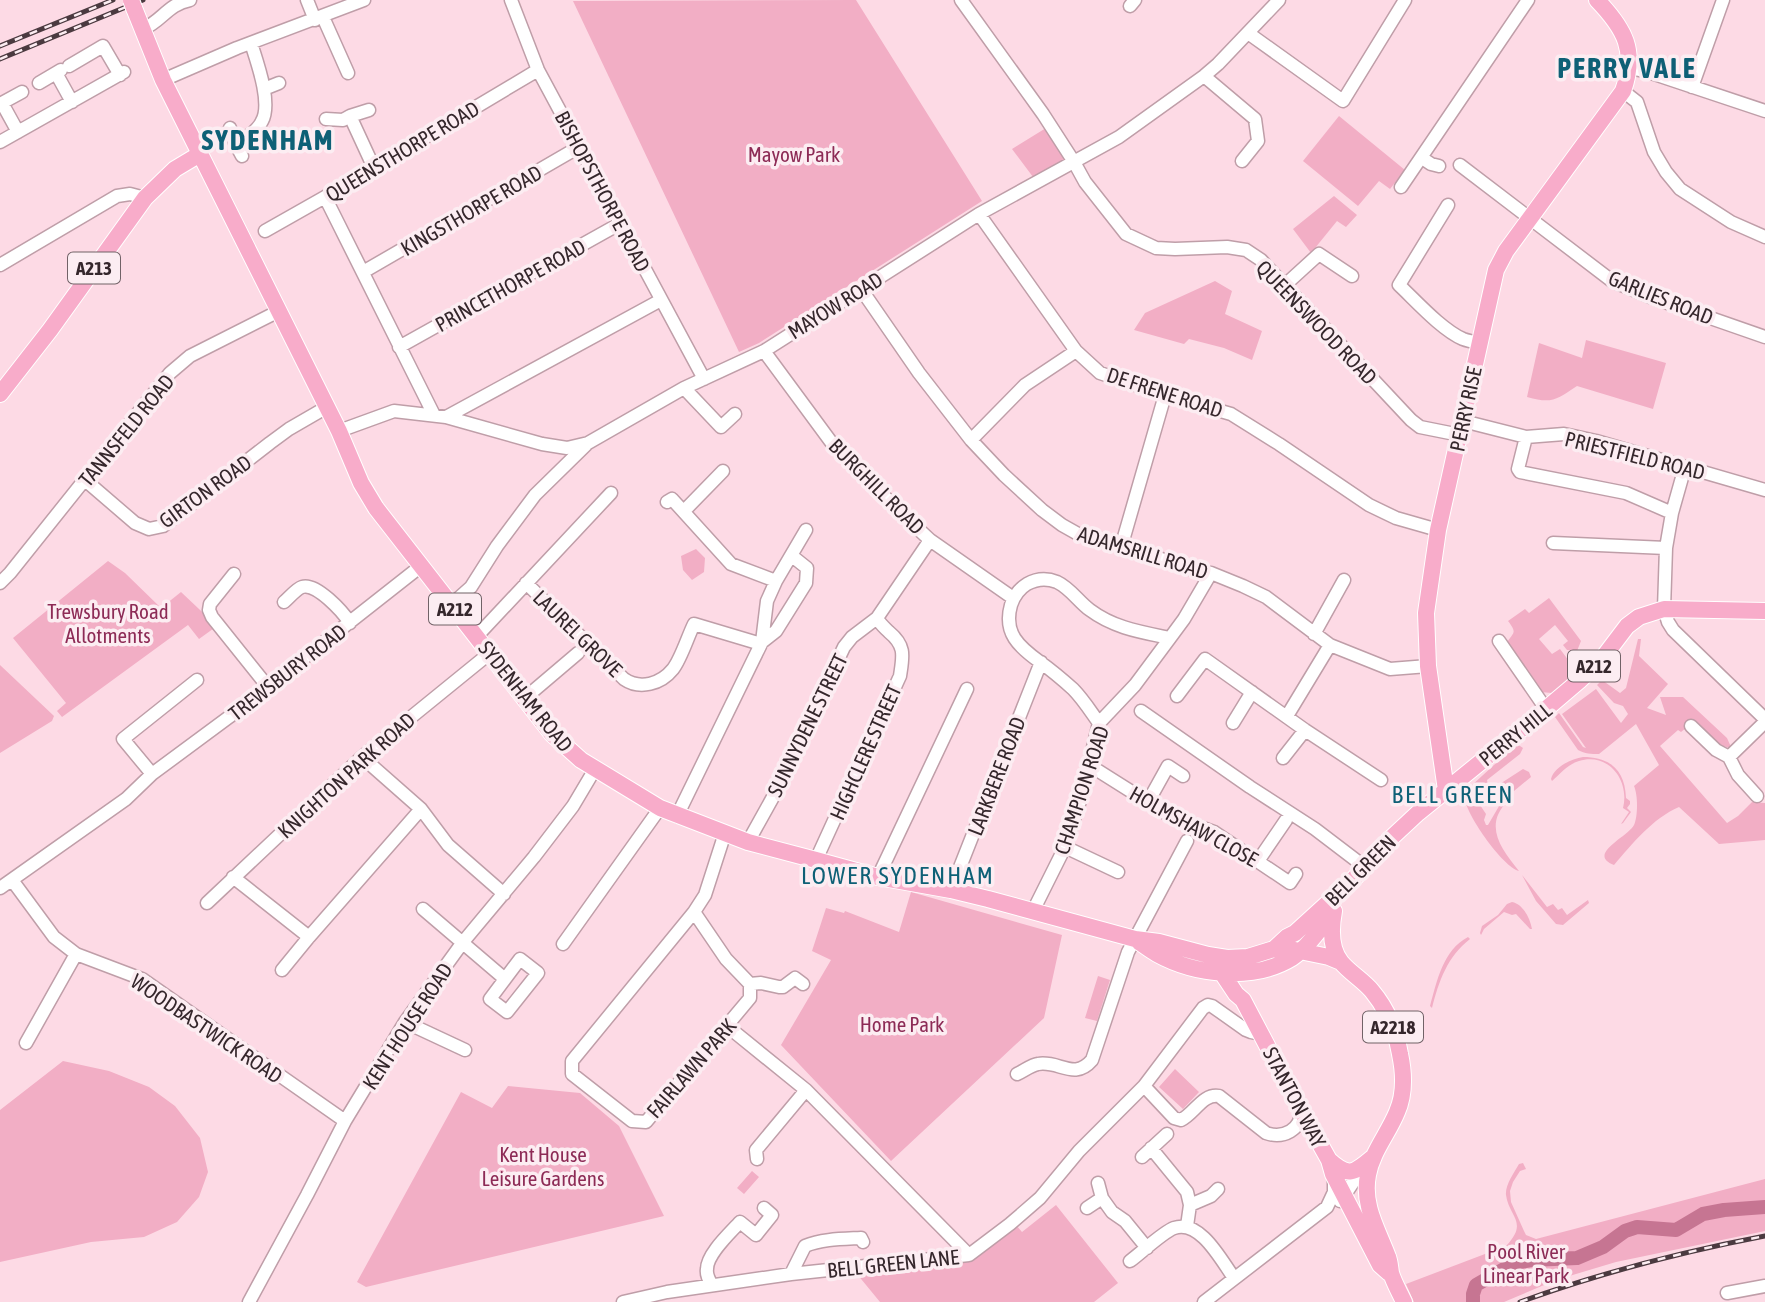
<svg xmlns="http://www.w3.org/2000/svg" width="1765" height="1302" font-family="'Asap Condensed',sans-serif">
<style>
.green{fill:#f2aec5}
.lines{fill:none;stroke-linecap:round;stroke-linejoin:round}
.river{stroke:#c67592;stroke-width:14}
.minor-casing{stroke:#bf9ea8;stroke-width:15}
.major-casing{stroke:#fff;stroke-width:18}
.minor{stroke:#fff;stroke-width:12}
.major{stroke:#f8acca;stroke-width:16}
.rail-casing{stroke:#4b3a40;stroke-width:5}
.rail{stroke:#fcedf2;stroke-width:2.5;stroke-dasharray:8;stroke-linecap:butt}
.major-bridge-casing{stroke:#fff;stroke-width:18;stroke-linecap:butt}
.major-bridge{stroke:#f8acca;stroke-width:16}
.labels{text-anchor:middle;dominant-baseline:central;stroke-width:7;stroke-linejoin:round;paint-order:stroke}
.shield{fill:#fcedf2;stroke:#716267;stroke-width:2}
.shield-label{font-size:19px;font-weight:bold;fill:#35272c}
.street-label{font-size:21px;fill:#35272c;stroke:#fcedf2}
.park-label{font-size:21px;fill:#8d2b56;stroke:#fcedf2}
.quarter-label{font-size:24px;letter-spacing:2px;fill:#0e6076;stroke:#fcedf2}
.district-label{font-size:28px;font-weight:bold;letter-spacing:2px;fill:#0e6076;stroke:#fcedf2}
</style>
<rect width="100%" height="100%" fill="#fddae5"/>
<path class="green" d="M856 0 982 201 759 343 739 352 573 1Z
M1339 116 1405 170 1390 189 1379 181 1358 206 1303 161Z
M1046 128 1066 160 1033 177 1012 149Z
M1334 196 1357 215 1346 227 1337 221 1311 253 1293 229Z
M1215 281 1232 291 1225 314 1262 331 1252 360 1224 348 1189 339 1184 344 1134 330 1145 313Z
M1586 340 1666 363 1653 409 1577 386C1556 400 1552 404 1527 397L1539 343 1582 358Z
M696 549 705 558 704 572 692 580 683 570 681 556Z
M108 561 125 573 161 608 181 592 217 626 199 639 188 625 62 717 57 711 66 703 13 638Z
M1549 598 1581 641 1577 651 1567 650 1563 645 1568 641 1555 625 1539 639 1552 654 1560 649 1569 661 1575 659 1582 661 1575 674 1552 693 1540 692 1506 644C1513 632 1518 634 1508 621L1525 609 1529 613Z
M1638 639H1641L1639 656 1668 684 1647 708 1666 715 1660 697H1683L1727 738 1731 747 1730 748C1713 744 1704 734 1692 723L1681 732 1678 730 1660 746 1727 823 1738 816 1752 802 1765 803V840L1719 844 1679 807C1653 818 1632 844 1614 865 1586 854 1628 837 1634 825 1638 816 1638 795 1634 786L1659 765 1636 724 1599 754C1591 754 1585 754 1578 750L1555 717 1559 713 1583 747 1586 748 1562 714 1596 689 1621 723 1628 714 1623 706 1614 703 1597 685 1602 680 1620 693 1626 688Z
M0 665 54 716 52 721 0 753Z
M1517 744 1523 748 1520 754 1487 780 1488 785 1492 789 1523 769 1529 772 1531 777 1514 791 1492 804 1487 803 1479 797 1476 799 1486 814 1484 820 1486 825H1488L1502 801 1505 799 1508 801C1483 825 1501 849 1519 871 1503 867 1468 817 1465 800L1471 786Z
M1583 757C1610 757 1625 770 1626 798L1630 801V804L1627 808 1631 812 1623 823 1621 824 1629 812 1623 808C1630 781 1609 752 1579 761 1568 764 1560 774 1552 781L1551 779C1554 767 1571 759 1583 757Z
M1522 875 1547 907 1553 904 1558 910 1562 908 1567 915 1588 900 1589 903 1563 925 1556 924 1536 901Z
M911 892 1062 935 1044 1018 891 1161 781 1045 831 960 812 951 826 908 844 913 845 911 899 932Z
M1512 902C1523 904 1530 918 1532 929H1530L1516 914 1512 915 1504 912 1484 929 1481 935 1480 933 1482 926 1498 915 1507 904Z
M1468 937 1470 939C1447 957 1439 981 1432 1008L1430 1006C1437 981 1443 950 1468 937Z
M1098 976 1110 980 1097 1021 1085 1018Z
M63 1061 109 1071 149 1087 175 1106 200 1138 208 1172 199 1197 177 1222 144 1237 91 1242 0 1262V1110Z
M1175 1069 1199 1092 1183 1109 1159 1087Z
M508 1086 580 1093 619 1126 664 1216 366 1287 357 1282 461 1092 492 1108Z
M1523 1163 1526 1169 1520 1171 1513 1182 1510 1191 1511 1202 1524 1231 1526 1235 1536 1239 1765 1179V1231L1616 1262 1556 1280 1504 1302H1414L1406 1284 1506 1246C1529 1222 1509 1217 1506 1195 1505 1185 1514 1173 1519 1164Z
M752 1171 759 1177 744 1194 737 1188Z
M1056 1205 1118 1283 1094 1302H880L857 1274 970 1261 1016 1225 1022 1232Z"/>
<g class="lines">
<path class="river" d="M1473 1302V1294L1476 1285 1511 1265 1520 1262 1531 1260 1577 1258 1603 1247 1625 1231 1637 1227 1676 1230 1703 1214 1724 1210 1765 1207"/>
<defs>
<path id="minor" d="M307 0 315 20
M511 0 538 70 704 379
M961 0 1043 114 1074 162 1085 182 1126 234 1156 248 1175 249 1227 247 1246 250 1261 260 1411 420 1420 427 1460 435
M1130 6 1135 0
M323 17 348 73
M143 29C162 21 168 4 190 0
M1248 33 1343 101 1405 0
M69 66 103 46 120 75
M1630 68 1648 72 1765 111
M56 73 72 102
M1204 76 1255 119 1258 141 1242 161
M163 80 237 48 364 0
M39 83 61 70
M1692 87 1723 0
M264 89 279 83
M1623 91 1637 102 1654 152 1666 172 1680 189 1731 222 1765 237
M2 103 18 132
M0 104 22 92
M369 110 350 116 374 168
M326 119 343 120 350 116
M230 128 235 143
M0 142 124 72
M242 156 235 143C245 138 257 132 262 121 272 103 257 62 251 43
M1422 158 1431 164 1439 166
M1460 165 1612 281 1653 298 1765 337
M1401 187 1528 0
M325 197 434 415
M1448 205 1399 285C1416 301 1442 330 1463 339 1468 341 1474 342 1480 343
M979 214 1076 351 1100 373 1165 395 1231 414 1279 444 1369 505 1396 518 1438 530
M265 231 325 197 538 70
M0 265 117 196 130 194 145 198
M363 272 579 147
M1285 285 1319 254 1352 276
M861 289 919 373 971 440 1004 475 1042 510 1062 525 1078 534 1122 544 1185 568 1211 573 1243 586 1266 597 1330 645 1390 669 1428 666
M399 347 621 223
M764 351 834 446 900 512 930 540 1013 598
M684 388 721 427 735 414
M446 417 661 300
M1463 421 1526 437 1564 434 1596 441 1765 490
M339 431 394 411 446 417 542 444 567 448 588 443 684 388 764 351 979 214 1119 137 1204 76 1218 64 1279 0
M1526 437 1518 469 1520 472 1626 493 1672 513
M971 440 1025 385 1076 351
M1685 467 1672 513 1666 548 1664 609 1668 622 1673 630 1765 719
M85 480 135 523 149 529 163 526 270 443 289 429 327 407
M667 502 672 499 731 564 776 581
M684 511 723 471
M1553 543 1666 548
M1122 544 1165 395
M792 556 807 568 806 583 776 631 762 642 767 601 776 581 806 530
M234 574 210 604 209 610 212 617 268 687
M0 583 10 573 170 373 190 356 279 311
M526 583 624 679C640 690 661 684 673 669 681 659 688 636 694 624L761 644
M284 602C289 598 296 589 302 587 316 582 343 612 350 623
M452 604 471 587 497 546 535 495 586 445
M1314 634 1344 580
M477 636 611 493
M1499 641 1546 709
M1177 696 1205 659 1305 730 1381 780
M525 698 578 653
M1141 711 1250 787 1315 829 1357 861
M1287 716 1330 645
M1099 723C1091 712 1083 699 1073 689 1063 680 1051 670 1040 662 1019 647 1003 633 1011 605 1014 596 1019 589 1027 584 1036 579 1047 578 1057 582 1070 588 1079 602 1090 610 1114 628 1141 632 1170 638
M1233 723 1252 692
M1691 726 1716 750 1729 757 1738 775 1757 796
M362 757 421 809 448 845 504 894
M1729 757 1765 722
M1283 758 1305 730
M1089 765 1170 816 1214 832 1290 883 1296 874
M152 774 123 739 197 680
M1148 802 1168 766 1183 776
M677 816 762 642
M748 842 773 797 844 647 852 637 877 618
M1065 847 1118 872
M816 860 900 676C903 656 906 646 889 632 884 627 880 624 877 618L930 540
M1258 861 1286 820
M233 877 309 937
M878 877 967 689
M12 880 54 937 76 954 142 979 345 1121
M0 888 126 799 152 774 229 717 421 566
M951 890 1041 662
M207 903 362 757 490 653
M423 909 505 979 490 999 507 1012 538 973 520 959 505 979
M1033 911 1065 847 1080 801 1099 723 1135 685 1170 638 1184 619 1211 573
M694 912 726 959 750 984V998L646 1122 632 1121 572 1074V1061Z
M694 912 705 895 725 833
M563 944 660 808
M282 970 309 937 421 809
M750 984 761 983 779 987H783L795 978 803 984
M405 1022 465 1050
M727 1026 806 1090 969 1255
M26 1043 76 954
M1017 1074C1024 1071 1031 1065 1038 1064 1059 1060 1074 1081 1092 1060L1128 952 1187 841
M1144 1086 1174 1118 1181 1120C1194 1114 1203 1093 1219 1096L1266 1133C1283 1139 1302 1130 1301 1110
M1151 1148 1187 1192 1190 1205 1187 1226
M1142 1157 1167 1134
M757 1159 756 1150 806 1090
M1098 1183 1102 1198 1112 1212 1125 1221 1147 1248
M1340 1201C1349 1190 1356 1176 1366 1165
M1190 1205 1211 1196 1218 1189
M1087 1208 1102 1198
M1130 1261C1141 1253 1163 1232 1174 1228 1200 1219 1221 1260 1234 1278
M791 1274 805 1246C822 1239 842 1239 861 1238L863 1242
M712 1285C709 1280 706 1275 707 1269 707 1254 730 1233 740 1222L756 1235 772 1215 764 1208
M1727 1293 1765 1286
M249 1302 307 1195 345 1121 405 1022 463 942 534 857 573 806 595 769
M623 1302 667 1292 791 1274 969 1255 1010 1224 1040 1198 1079 1151 1144 1086 1203 1008 1208 1005 1212 1006 1246 1030 1251 1032 1261 1034
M1204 1302 1327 1207 1334 1192V1179"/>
<path id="major" d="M134 8 163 80 339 431 361 483 376 508 552 734 581 760 660 808 748 842 816 860 878 877 951 890 988 899 1135 939 1159 942 1208 955 1227 958 1248 957 1274 949 1280 951 1290 949 1329 957 1341 962
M0 394 50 330 145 198 175 169 200 154
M1446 790 1428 666 1426 613 1438 530 1496 270 1506 251 1623 91C1637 51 1625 29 1597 0
M1334 911C1331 927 1330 948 1341 962 1350 973 1363 980 1372 991 1388 1010 1396 1031 1400 1054 1404 1073 1405 1094 1397 1112 1388 1134 1372 1152 1368 1175 1362 1205 1378 1230 1388 1257 1390 1262 1390 1267 1391 1273 1394 1283 1400 1293 1404 1302
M1139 942C1145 946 1150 950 1157 954 1195 975 1253 982 1292 958 1308 947 1320 929 1331 914
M1274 949 1287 937 1295 933 1351 882 1389 840 1418 813 1546 709 1579 681 1602 659 1627 626 1639 617 1664 609 1765 611
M1222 973 1236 994 1243 1000 1301 1110 1329 1160 1333 1174 1380 1265 1389 1273
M1329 1160C1349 1178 1354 1173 1373 1157"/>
</defs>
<use href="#minor" class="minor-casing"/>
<use href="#major" class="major-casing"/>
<use href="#minor" class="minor"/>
<use href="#major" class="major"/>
<defs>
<path id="rail" d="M0 46 113 0
M0 59 143 0
M1520 1302C1600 1273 1681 1252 1765 1236"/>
</defs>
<use href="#rail" class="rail-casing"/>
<use href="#rail" class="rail"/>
<defs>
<path id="major-bridge" d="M131 0 134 8"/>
</defs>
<use href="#major-bridge" class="major-bridge-casing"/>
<use href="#major-bridge" class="major-bridge"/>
</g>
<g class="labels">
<g class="shield">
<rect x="68" y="252.5" width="52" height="31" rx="5"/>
<rect x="429" y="593.5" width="52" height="31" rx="5"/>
<rect x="1568" y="650.5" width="52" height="31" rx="5"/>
<rect x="1363" y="1011.5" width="60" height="31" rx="5"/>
</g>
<g class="shield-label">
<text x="94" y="268">A213</text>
<text x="455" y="609">A212</text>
<text x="1594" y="666">A212</text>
<text x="1393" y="1027">A2218</text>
</g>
<g class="street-label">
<text transform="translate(402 151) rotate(-31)">QUEENSTHORPE ROAD</text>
<text transform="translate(603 191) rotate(62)">BISHOPSTHORPE ROAD</text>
<text transform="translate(471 210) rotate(-30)">KINGSTHORPE ROAD</text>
<text transform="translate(510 285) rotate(-29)">PRINCETHORPE ROAD</text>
<text transform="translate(1661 297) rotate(22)">GARLIES ROAD</text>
<text transform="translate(835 305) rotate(-32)">MAYOW ROAD</text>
<text transform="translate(1317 322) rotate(46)">QUEENSWOOD ROAD</text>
<text transform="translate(1165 392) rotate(18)">DE FRENE ROAD</text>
<text transform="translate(1465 409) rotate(-78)">PERRY RISE</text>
<text transform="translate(126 430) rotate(-51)">TANNSFELD ROAD</text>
<text transform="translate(1635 455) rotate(14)">PRIESTFIELD ROAD</text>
<text transform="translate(877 486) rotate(45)">BURGHILL ROAD</text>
<text transform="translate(205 491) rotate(-36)">GIRTON ROAD</text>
<text transform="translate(1143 552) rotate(17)">ADAMSRILL ROAD</text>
<text transform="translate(578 633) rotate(44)">LAUREL GROVE</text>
<text transform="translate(287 672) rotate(-38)">TREWSBURY ROAD</text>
<text transform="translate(526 696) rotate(51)">SYDENHAM ROAD</text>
<text transform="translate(807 725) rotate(-64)">SUNNYDENE STREET</text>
<text transform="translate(1515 734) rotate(-39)">PERRY HILL</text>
<text transform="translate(865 752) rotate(-66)">HIGHCLERE STREET</text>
<text transform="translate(346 775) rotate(-42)">KNIGHTON PARK ROAD</text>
<text transform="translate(996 776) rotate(-69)">LARKBERE ROAD</text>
<text transform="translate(1081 790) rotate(-72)">CHAMPION ROAD</text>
<text transform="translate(1194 826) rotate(29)">HOLMSHAW CLOSE</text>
<text transform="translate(1360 870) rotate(-45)">BELL GREEN</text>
<text transform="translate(407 1026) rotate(-57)">KENT HOUSE ROAD</text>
<text transform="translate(207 1028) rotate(34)">WOODBASTWICK ROAD</text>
<text transform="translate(691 1068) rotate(-49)">FAIRLAWN PARK</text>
<text transform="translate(1295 1097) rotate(62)">STANTON WAY</text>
<text transform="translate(893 1263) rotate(-6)">BELL GREEN LANE</text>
</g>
<g class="park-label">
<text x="794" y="154">Mayow Park</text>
<text x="108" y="611">Trewsbury Road<tspan x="108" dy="24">Allotments</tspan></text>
<text x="902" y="1024">Home Park</text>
<text x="543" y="1154">Kent House<tspan x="543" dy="24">Leisure Gardens</tspan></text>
<text x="1526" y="1251">Pool River<tspan x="1526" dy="24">Linear Park</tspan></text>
</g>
<g class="quarter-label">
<text x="1453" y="794">BELL GREEN</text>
<text x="898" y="875">LOWER SYDENHAM</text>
</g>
<g class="district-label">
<text x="1627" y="68">PERRY VALE</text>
<text x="268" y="140">SYDENHAM</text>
</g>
</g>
</svg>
